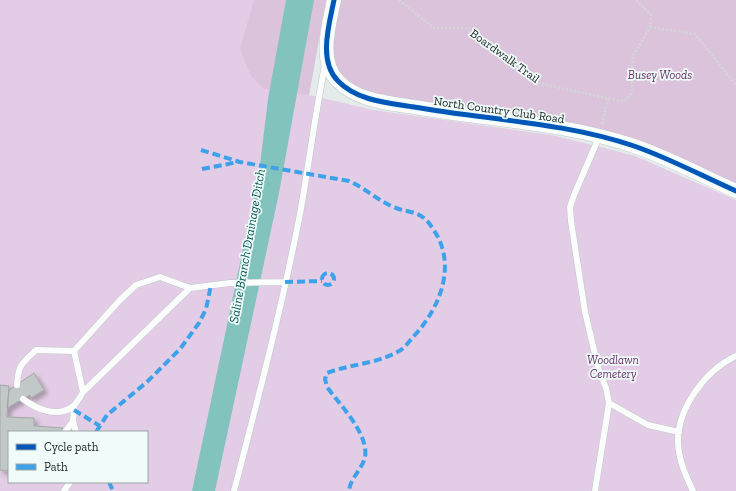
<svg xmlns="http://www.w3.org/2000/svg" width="736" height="491" font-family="'Zilla Slab',serif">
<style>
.green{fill:#e3cce5;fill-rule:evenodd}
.forest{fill:#dbc3dc}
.water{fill:#83c3bd}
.building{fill:#c2c8c8;stroke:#a1a7a6;filter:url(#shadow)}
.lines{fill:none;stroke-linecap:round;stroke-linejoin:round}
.service-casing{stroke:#c1c7c7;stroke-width:7}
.tertiary-casing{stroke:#c1c7c7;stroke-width:15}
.path{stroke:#d3d6d6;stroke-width:2.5;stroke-dasharray:2 2;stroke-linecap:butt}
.service{stroke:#fbfcfc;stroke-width:6}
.tertiary{stroke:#fbfcfc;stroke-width:14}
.quiet{stroke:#3ea2eb;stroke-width:4;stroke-dasharray:8 4;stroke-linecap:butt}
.cycleway-casing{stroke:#effcfa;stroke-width:8}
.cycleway{stroke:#0057b8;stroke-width:5}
.labels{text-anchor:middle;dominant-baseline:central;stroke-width:3.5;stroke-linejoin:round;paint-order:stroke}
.street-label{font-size:12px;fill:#212625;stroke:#effcfa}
.park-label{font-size:12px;font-style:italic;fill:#6b306a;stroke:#effcfa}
.water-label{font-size:13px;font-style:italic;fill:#00534e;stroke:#effcfa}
</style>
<defs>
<filter id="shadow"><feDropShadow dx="3.5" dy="3.5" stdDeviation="2" flood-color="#0004"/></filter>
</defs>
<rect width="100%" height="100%" fill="#e4eceb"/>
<path class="green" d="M0 0H326L309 95 374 110 551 135 593 145 635 156 736 200V491H0ZM9 432H147V482H9Z"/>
<path class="forest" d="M254 0H326L309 95 264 89 251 76 240 49Z
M334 0H736V191L634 146 385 102 338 81 328 30Z"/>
<path class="water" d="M286 0H314L279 193 215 491H192L259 173 268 99Z"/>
<path class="building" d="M34 373 44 390 31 398 30 395 7 408 9 390Z
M0 385 9 386 7 417 34 418V426L63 428 62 432H9V472L8 471 0 470Z"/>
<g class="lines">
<defs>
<path id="service" d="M599 137 574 195 570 207 571 221 585 312 599 371 606 388 609 403 648 425 679 432
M74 351 83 392
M17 385C18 365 22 363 36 350L74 351 120 300 136 285 160 277 190 288 230 283 285 282
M23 399C36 409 57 418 72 407 77 404 80 397 83 392L190 288
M74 406 73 421 76 432
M65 432 73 421
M64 491 70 482
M234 491C258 399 282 307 300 214 309 164 315 114 325 65
M595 491 609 403
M693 491C686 476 678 459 678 441 678 407 706 370 736 356"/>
<path id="tertiary" d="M334 0C329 25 318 61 338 81 357 101 389 103 414 107 487 120 563 122 634 146 669 158 702 176 736 191"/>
</defs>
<use href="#service" class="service-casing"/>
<use href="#tertiary" class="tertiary-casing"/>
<path class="path" d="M399 0 434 28H466L538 83 620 101 627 99 632 92 633 56 650 27 651 15 636 0
M650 27 695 34 736 85
M602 124 608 99"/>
<use href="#service" class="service"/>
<use href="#tertiary" class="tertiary"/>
<path class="quiet" d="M201 150 240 162 349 181C367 189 380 203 399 209 408 212 419 212 426 220 430 223 432 228 435 232 457 267 439 309 414 336 409 341 405 348 399 351 377 364 350 364 327 373L325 379 327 387C340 405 369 434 365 457 362 470 350 478 349 491
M202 169 238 162
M322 279a6 6 0 1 1 12 0a6 6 0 1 1-12 0Z
M285 282 322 281
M74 410 100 426
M96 432 107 415 147 382 180 349 199 323 206 309 211 285
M109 482 113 491"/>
<defs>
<path id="cycleway" d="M334 0C329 25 318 61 338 81 357 101 389 103 414 107 487 120 563 122 634 146 669 158 702 176 736 191"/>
</defs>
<use href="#cycleway" class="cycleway-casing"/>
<use href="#cycleway" class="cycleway"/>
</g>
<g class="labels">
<g class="street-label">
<text transform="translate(505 56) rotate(36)">Boardwalk Trail</text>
<text transform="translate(499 110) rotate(8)">North Country Club Road</text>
</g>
<g class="park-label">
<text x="660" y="75">Busey Woods</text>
<text x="613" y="360">Woodlawn<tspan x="613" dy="14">Cemetery</tspan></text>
</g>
<g class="water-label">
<text transform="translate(247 246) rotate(-80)">Saline Branch Drainage Ditch</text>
</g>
</g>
<rect x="8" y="431" width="140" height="52" fill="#effcfa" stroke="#9da6a5"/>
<rect x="16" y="444" width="20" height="6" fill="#0057b8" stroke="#9da6a5"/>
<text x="44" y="451" font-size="12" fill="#212625">Cycle path</text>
<rect x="16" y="464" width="20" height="6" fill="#3ea2eb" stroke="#9da6a5"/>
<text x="44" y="471" font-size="12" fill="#212625">Path</text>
</svg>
